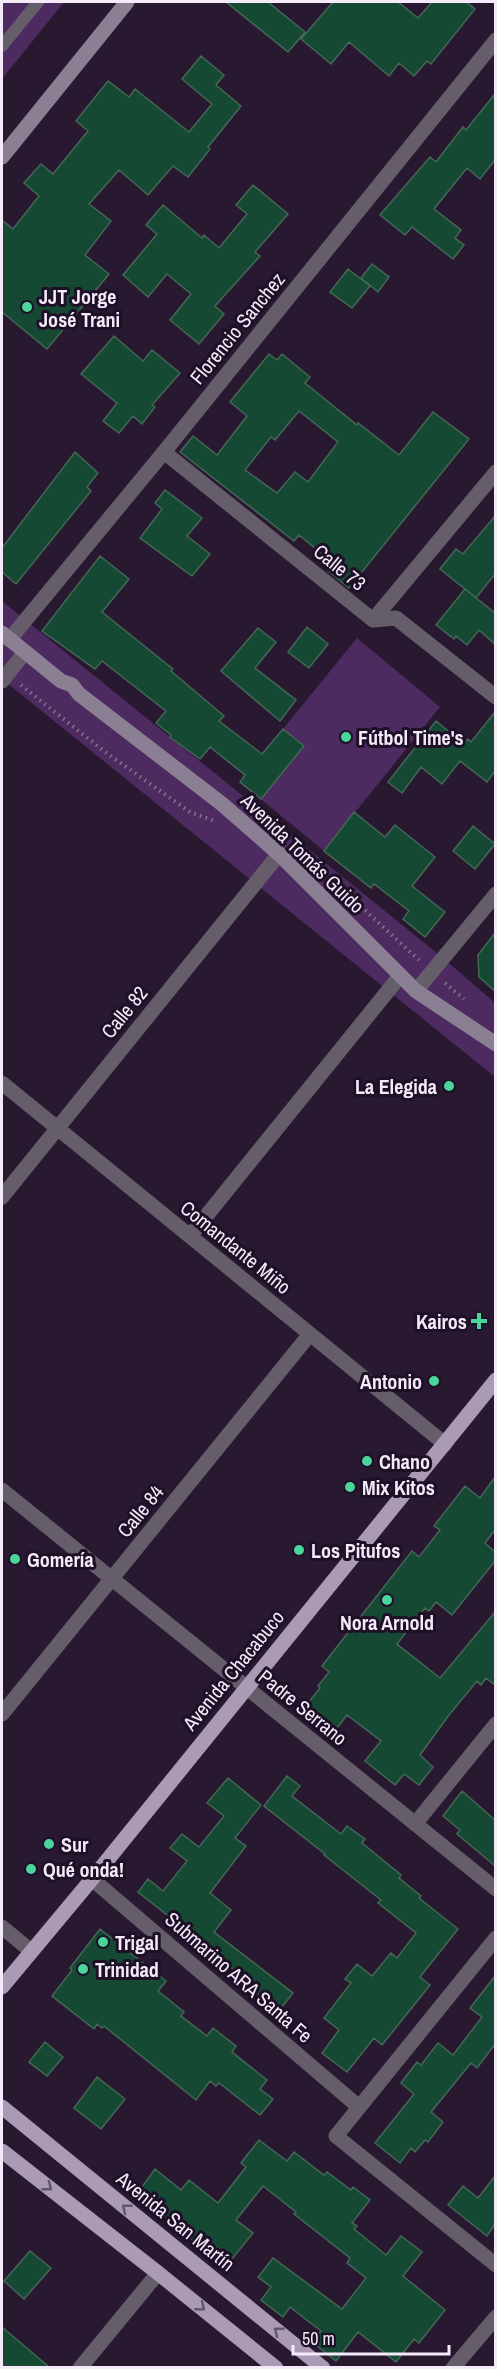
<svg xmlns="http://www.w3.org/2000/svg" width="497" height="2369" font-family="'Archivo Narrow',sans-serif">
<style>
.green{fill:#4d2a60}
.building{fill:#154934;stroke:#456756;stroke-width:1.5;fill-rule:evenodd}
.lines{fill:none;stroke-linecap:round;stroke-linejoin:round}
.path{stroke:#827589;stroke-width:4;stroke-dasharray:1.5 4.5;stroke-linecap:butt}
.pedestrian{stroke:#655d69;stroke-width:12}
.minor{stroke:#655d69;stroke-width:15}
.secondary{stroke:#8b7f93;stroke-width:15}
.primary{stroke:#aa9ab4;stroke-width:15}
.oneway{stroke:#64556e}
.poi-dot{fill:#4bd49b;stroke:#1e1027;stroke-width:2}
.labels{text-anchor:middle;dominant-baseline:central;stroke-width:6;stroke-linejoin:round;paint-order:stroke}
.poi-label{font-size:20px;font-weight:bold;fill:#f4eafa;stroke:#1e1027;text-anchor:start}
.street-label{font-size:20px;fill:#f4eafa;stroke:#1e1027}
</style>
<rect width="100%" height="100%" fill="#281931"/>
<path class="green" d="M2 2H64L2 79Z
M2 601 443 958 495 1003V1077L2 679Z
M357 638 440 707 324 851 240 782Z"/>
<path class="building" d="M226 2H268L305 32 288 52Z
M333 2H398L418 18 432 2H466L475 9 431 64 427 61 414 76 399 63 389 76 349 42 331 64 301 39Z
M201 56 224 75 216 85 241 106 208 147 210 149 188 177 173 166 148 195 119 170 89 204 111 221 85 255 109 274 47 349 2 312V220L13 229 39 196 24 183 41 164 53 174 88 131 76 121 108 81 129 97 135 89 189 132 212 104 182 79Z
M495 94V160L480 179 467 168 434 209 461 230 455 238 464 245 453 259 412 227 405 235 380 215 430 157 436 162 463 127 466 130Z
M253 185 288 214 255 252 260 256 215 306 224 314 199 344 170 320 191 294 167 274 148 297 123 275 157 234 146 225 163 205 202 238 204 235 219 248 247 214 236 205Z
M372 264 389 277 378 292 361 278Z
M348 269 370 286 352 308 330 292Z
M114 336 143 361 152 350 180 373 152 405 155 407 142 424 133 416 119 433 103 421 117 403 81 374Z
M269 354 277 360 282 354 310 377 305 383 357 425 358 423 399 455 433 412 469 439 349 588 328 571 334 564 299 535 294 541 180 452 193 436 217 455 247 416 230 402ZM299 411 338 442 308 482 295 472 277 493 245 470 271 437 275 440Z
M75 452 98 473 87 487 91 491 16 584 2 572V548Z
M165 490 202 518 187 536 210 554 192 576 140 538 162 509 155 503Z
M495 516V574L476 598 440 569 456 549 463 554Z
M100 556 129 579 102 612 173 669 171 671 224 716 219 721 262 754 283 729 304 746 261 799 240 782 245 775 210 747 200 759 170 737 171 735 156 723 166 711 102 661 95 669 42 631Z
M465 589 495 613V644L479 630 467 645 456 636 454 639 436 625Z
M307 627 328 644 309 668 288 652Z
M258 628 276 642 255 668 296 700 280 721 221 671Z
M495 712V771L487 782 460 761 442 784 421 767 402 793 388 782 436 721 464 744 468 739 471 742Z
M354 812 385 837 395 825 435 857 412 886 445 912 425 937 403 919 409 911 374 884 371 888 324 851Z
M473 826 495 844 475 869 453 851Z
M495 933V991L479 977 478 955Z
M495 1477V1530L485 1543 495 1552V1561L452 1615 436 1602 429 1611 425 1608 397 1644 440 1678 495 1612V1685L486 1678 481 1685 477 1681 449 1715 420 1755 433 1767 419 1785 404 1774 395 1785 365 1761 381 1741 347 1715 334 1732 304 1708 320 1688 318 1686 329 1672 322 1666 412 1551 419 1557 440 1530 434 1526 465 1486 480 1498Z
M287 1776 300 1786 292 1796 341 1834 347 1826 365 1839 362 1843 401 1875 399 1878 421 1896 419 1898 458 1929 420 1977 430 1985 382 2045 374 2038 347 2072 322 2053 339 2030 324 2018 351 1983 345 1979 357 1964 372 1976 391 1953 397 1958 416 1933 378 1903 381 1900 324 1855 325 1854 264 1806Z
M228 1778 261 1805 235 1838 246 1846 210 1893 231 1910 214 1932 293 1993 279 2011 236 1977 239 1974 209 1950 206 1954 172 1927 176 1922 138 1892 148 1879 163 1891 187 1861 170 1848 182 1834 199 1847 224 1816 207 1803Z
M462 1791 495 1820V1866L457 1834 460 1830 443 1816Z
M100 1929 166 1981 158 1991 184 2012 181 2016 207 2036 213 2028 236 2046 232 2052 267 2080 260 2089 273 2099 260 2115 219 2083 216 2086 210 2081 196 2100 104 2026 102 2028 97 2024 94 2029 52 1996 72 1970 70 1968Z
M495 1976V2044L477 2068 471 2063 431 2112 443 2122 428 2142 425 2140 415 2152 411 2148 400 2163 375 2143 414 2094 401 2083 417 2062 421 2065 438 2043 453 2055 482 2017 470 2008Z
M45 2042 63 2057 47 2076 29 2062Z
M97 2077 125 2099 101 2129 74 2108Z
M259 2140 287 2161 294 2152 324 2175 327 2172 351 2190 353 2187 370 2200 352 2223 357 2226 354 2229 386 2255 401 2236 422 2252 403 2276 445 2310 419 2343 414 2339 396 2362 358 2332 336 2361 312 2342 321 2331 290 2307 283 2317 261 2300 271 2287 258 2277 273 2258 342 2309 366 2278 347 2263 350 2258 294 2214 296 2212 263 2186 236 2220 253 2233 232 2259 200 2234 194 2241 161 2215 165 2211 139 2191 155 2169 181 2190 189 2180 218 2203 246 2167 241 2163Z
M495 2176V2224L487 2236 448 2205 463 2186 478 2198Z
M30 2251 51 2268 24 2299 4 2281Z
M2 2327 49 2367H2Z"/>
<g class="lines">
<path class="path" d="M21 685 105 752 190 812 215 821
M343 890 419 960
M445 983 464 999"/>
<path class="pedestrian" d="M2 46 38 2"/>
<path class="minor" d="M164 452 373 620 396 618 496 697
M373 620 496 472
M9 640 164 452 496 40
M2 681 25 652
M416 991 496 894
M2 1083 445 1444
M2 1197 279 854
M190 1236 400 976
M2 1490 496 1889
M2 1714 310 1334
M415 1824 496 1724
M92 1879 359 2107
M2 1927 31 1951
M496 1938 336 2136 496 2265
M80 2368 158 2273
M453 2368 496 2317"/>
<path class="secondary" d="M2 157 127 2
M2 633 61 681 72 685 79 694 222 804 279 854 416 991 496 1044"/>
<path class="primary" d="M2 1987 92 1879 496 1380
M2 2107 323 2368
M2 2151 158 2273 276 2368"/>
</g>
<defs><path id="oneway-chevron" d="M-2-3.5L2.5 0L-2 3.5" fill="none" stroke-width="1.6" stroke-linecap="round" stroke-linejoin="round" transform="scale(1.5)"/></defs>
<g class="oneway">
<use href="#oneway-chevron" transform="translate(48 2187) rotate(38)"/>
<use href="#oneway-chevron" transform="translate(126 2208) rotate(-141)"/>
<use href="#oneway-chevron" transform="translate(201 2307) rotate(39)"/>
<use href="#oneway-chevron" transform="translate(278 2331) rotate(-141)"/>
</g>
<g class="poi-dot">
<circle cx="27" cy="307" r="6"/>
<circle cx="346" cy="737" r="6"/>
<circle cx="449" cy="1086" r="6"/>
<path d="M476 1312h6v6h6v6h-6v6h-6v-6h-6v-6h6z"/>
<circle cx="434" cy="1381" r="6"/>
<circle cx="367" cy="1461" r="6"/>
<circle cx="350" cy="1487" r="6"/>
<circle cx="299" cy="1550" r="6"/>
<circle cx="15" cy="1559" r="6"/>
<circle cx="387" cy="1600" r="6"/>
<circle cx="49" cy="1844" r="6"/>
<circle cx="31" cy="1869" r="6"/>
<circle cx="103" cy="1942" r="6"/>
<circle cx="83" cy="1969" r="6"/>
</g>
<g class="labels">
<g class="poi-label">
<text x="39" y="296">JJT Jorge<tspan x="39" dy="23">José Trani</tspan></text>
<text x="358" y="737">Fútbol Time's</text>
<text x="437" y="1086" text-anchor="end">La Elegida</text>
<text x="467" y="1321" text-anchor="end">Kairos</text>
<text x="422" y="1381" text-anchor="end">Antonio</text>
<text x="379" y="1461">Chano</text>
<text x="362" y="1487">Mix Kitos</text>
<text x="311" y="1550">Los Pitufos</text>
<text x="27" y="1559">Gomería</text>
<text x="387" y="1622" text-anchor="middle">Nora Arnold</text>
<text x="61" y="1844">Sur</text>
<text x="43" y="1869">Qué onda!</text>
<text x="115" y="1942">Trigal</text>
<text x="95" y="1969">Trinidad</text>
</g>
<g class="street-label">
<text transform="translate(237 328) rotate(-51)">Florencio Sanchez</text>
<text transform="translate(340 567) rotate(39)">Calle 73</text>
<text transform="translate(303 853) rotate(44)">Avenida Tomás Guido</text>
<text transform="translate(124 1012) rotate(-51)">Calle 82</text>
<text transform="translate(236 1247) rotate(39)">Comandante Miño</text>
<text transform="translate(140 1511) rotate(-51)">Calle 84</text>
<text transform="translate(233 1670) rotate(-51)">Avenida Chacabuco</text>
<text transform="translate(303 1707) rotate(39)">Padre Serrano</text>
<text transform="translate(239 1977) rotate(41)">Submarino ARA Santa Fe</text>
<text transform="translate(176 2221) rotate(39)">Avenida San Martín</text>
</g>
</g>
<rect width="497" height="2369" fill="none" stroke="#f4eafa" stroke-width="6"/>
<path d="M293 2345v9h156v-9" fill="none" stroke="#f4eafa" stroke-width="3"/>
<text x="302" y="2345" font-size="18" fill="#f4eafa" stroke="#1e1027" stroke-width="4.5" paint-order="stroke">50 m</text>
</svg>
